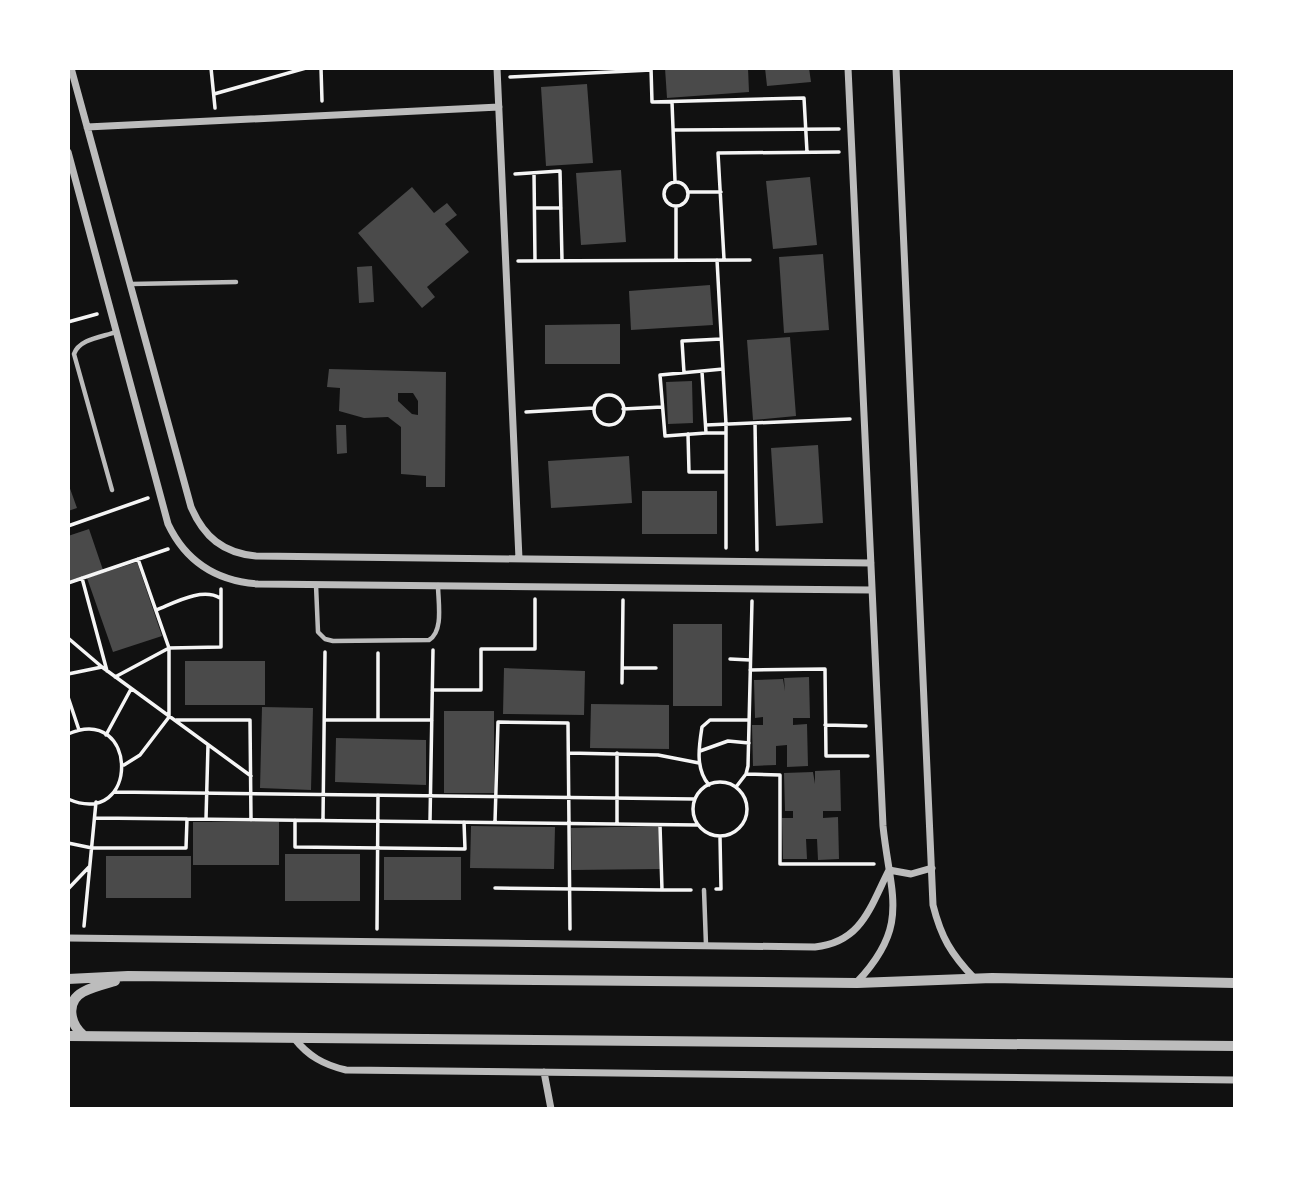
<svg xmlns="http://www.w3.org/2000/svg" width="1303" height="1177" font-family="'Fira Sans',sans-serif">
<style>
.building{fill:#4a4a4a;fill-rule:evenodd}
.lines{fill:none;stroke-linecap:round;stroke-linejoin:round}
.path{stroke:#f5f5f5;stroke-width:3.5}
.service{stroke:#bcbcbc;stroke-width:4.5}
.minor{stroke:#bcbcbc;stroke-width:7}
.tertiary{stroke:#bcbcbc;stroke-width:10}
</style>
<rect width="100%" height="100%" fill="#111"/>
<path class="building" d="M665 68H748L749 92 667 98Z
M765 68H809L811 82 767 86Z
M587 84 593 163 546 166 541 87Z
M621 170 626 242 581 245 576 173Z
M810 177 817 245 773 249 766 181Z
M412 187 434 213 447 203 457 215 445 224 469 252 427 287 435 297 422 308 358 233Z
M823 254 829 330 784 333 779 257Z
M372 266 374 302 359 303 357 267Z
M710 285 713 325 631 330 629 291Z
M620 324V364H545V325Z
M790 337 796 416 753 420 747 340Z
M329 369 446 372 445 487H426V476L401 474V427L388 417 364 418 339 411 340 388 327 387ZM398 393H413L418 401V415L412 414 398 401Z
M692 381 693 423 668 424 666 382Z
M336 425H346L347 453 337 454Z
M818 445 823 523 776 526 771 448Z
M629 456 632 503 551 508 548 461Z
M68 483 77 508 68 511Z
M642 491H717V534H642Z
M89 529 103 570 68 581V536Z
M137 562 162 636 113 652 87 578Z
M673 624H722V706H673Z
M185 661H265V705H185Z
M504 668 585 671 584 715 503 714Z
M809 677 810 718H793V725L807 724 808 766 787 767V745L776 746V765L753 766 752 725H763V717L755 718 754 680 783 679 785 691 784 678Z
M591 704 669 705V749L590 748Z
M262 707 313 708 311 790 260 788Z
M444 711H494V793H444Z
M336 738 426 740V785L335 782Z
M840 770 841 811H823V818L838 817 839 859 818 860 817 839H806L807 859H783L782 818H793V811H785L784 773 813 772 815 784V771Z
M193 822H279V865H193Z
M471 826 555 827 554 869 470 868Z
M659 826 660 869 572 870 571 828Z
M285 854H360V901H285Z
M106 856H191V898H106Z
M384 857H461V900H384Z"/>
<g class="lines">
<path class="path" d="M211 68 215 108
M321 68 322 101
M651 68 652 102 804 98 807 152
M510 77 651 70
M214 94 306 68
M672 102 675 181
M673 130 839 129
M534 173 535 261
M515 174 560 171 562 260
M664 194a12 12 0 1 1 24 0a12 12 0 1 1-24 0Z
M689 192H721
M676 206V260
M535 208H561
M724 259 718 153 839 152
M717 260 726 424V548
M518 261 750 260
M68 322 97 314
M702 372 706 433 665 436 660 375 723 369
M684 373 682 341 721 339
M594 410a15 15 0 1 1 30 0a15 15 0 1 1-30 0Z
M623 409 662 407
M526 412 594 408
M755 423 757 550
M706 425 850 419
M706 433H726
M688 434 689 472H726
M68 526 148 498
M82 578 107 671
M68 583 168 549
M156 610C174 603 202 587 220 598
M68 638 102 667 251 776
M378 653V720
M730 659 750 660
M623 668H656
M750 670 825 669 826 756H868
M68 674 102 667
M115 677 169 648 221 647V589
M622 683 623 600
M432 690H481V649H535V599
M68 697 79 730
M176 720H250L251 820
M325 720H432
M825 725 866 726
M68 734C139 703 140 830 68 799
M106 735 131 689
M700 751 728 741 749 743
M569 753 658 755 699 763
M617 753V824
M124 765 140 755 169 717V648L138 559
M746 774 780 775V864H874
M693 809a27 27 0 1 1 54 0a27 27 0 1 1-54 0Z
M709 785C695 769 699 746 702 727L710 720H749
M736 787 746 774 748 766 752 601
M114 792 694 799
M95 818 697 825
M206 819 208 745
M323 819 325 652
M295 820V847L465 849 464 822
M430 821 433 650
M495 822 498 722 568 723 570 929
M68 843 92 848H186L187 819
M495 888 662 890 660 825
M68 889 89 867
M716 889H721L720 837
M662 890H691
M84 926 96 802
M377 929 378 795"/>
<path class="service" d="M131 284 236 282
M112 490 74 354C79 339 102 337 116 332
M316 585 318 632 325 639 333 641 429 640C444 631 438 602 438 585
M704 890 706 945"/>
<path class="minor" d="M71 68 191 507C204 537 223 553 256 556L871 563
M497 68 519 559
M848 68 883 826C890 895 911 925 857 982
M896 68 933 905C941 937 951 954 974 978
M87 127 499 107
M68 152 168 524C186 562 216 581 258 584L872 590
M68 938 815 947C862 942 870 907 889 870L911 874 932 868
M294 1038C308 1056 324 1065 346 1070L1235 1080
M544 1072 551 1109"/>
<path class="tertiary" d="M68 979 128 976 857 983 992 978 1235 983
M83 1035C70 1024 65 1002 83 992 92 987 105 984 115 981
M68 1036 1235 1046"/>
</g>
<rect width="1303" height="1177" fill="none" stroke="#ffffff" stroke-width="140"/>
</svg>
